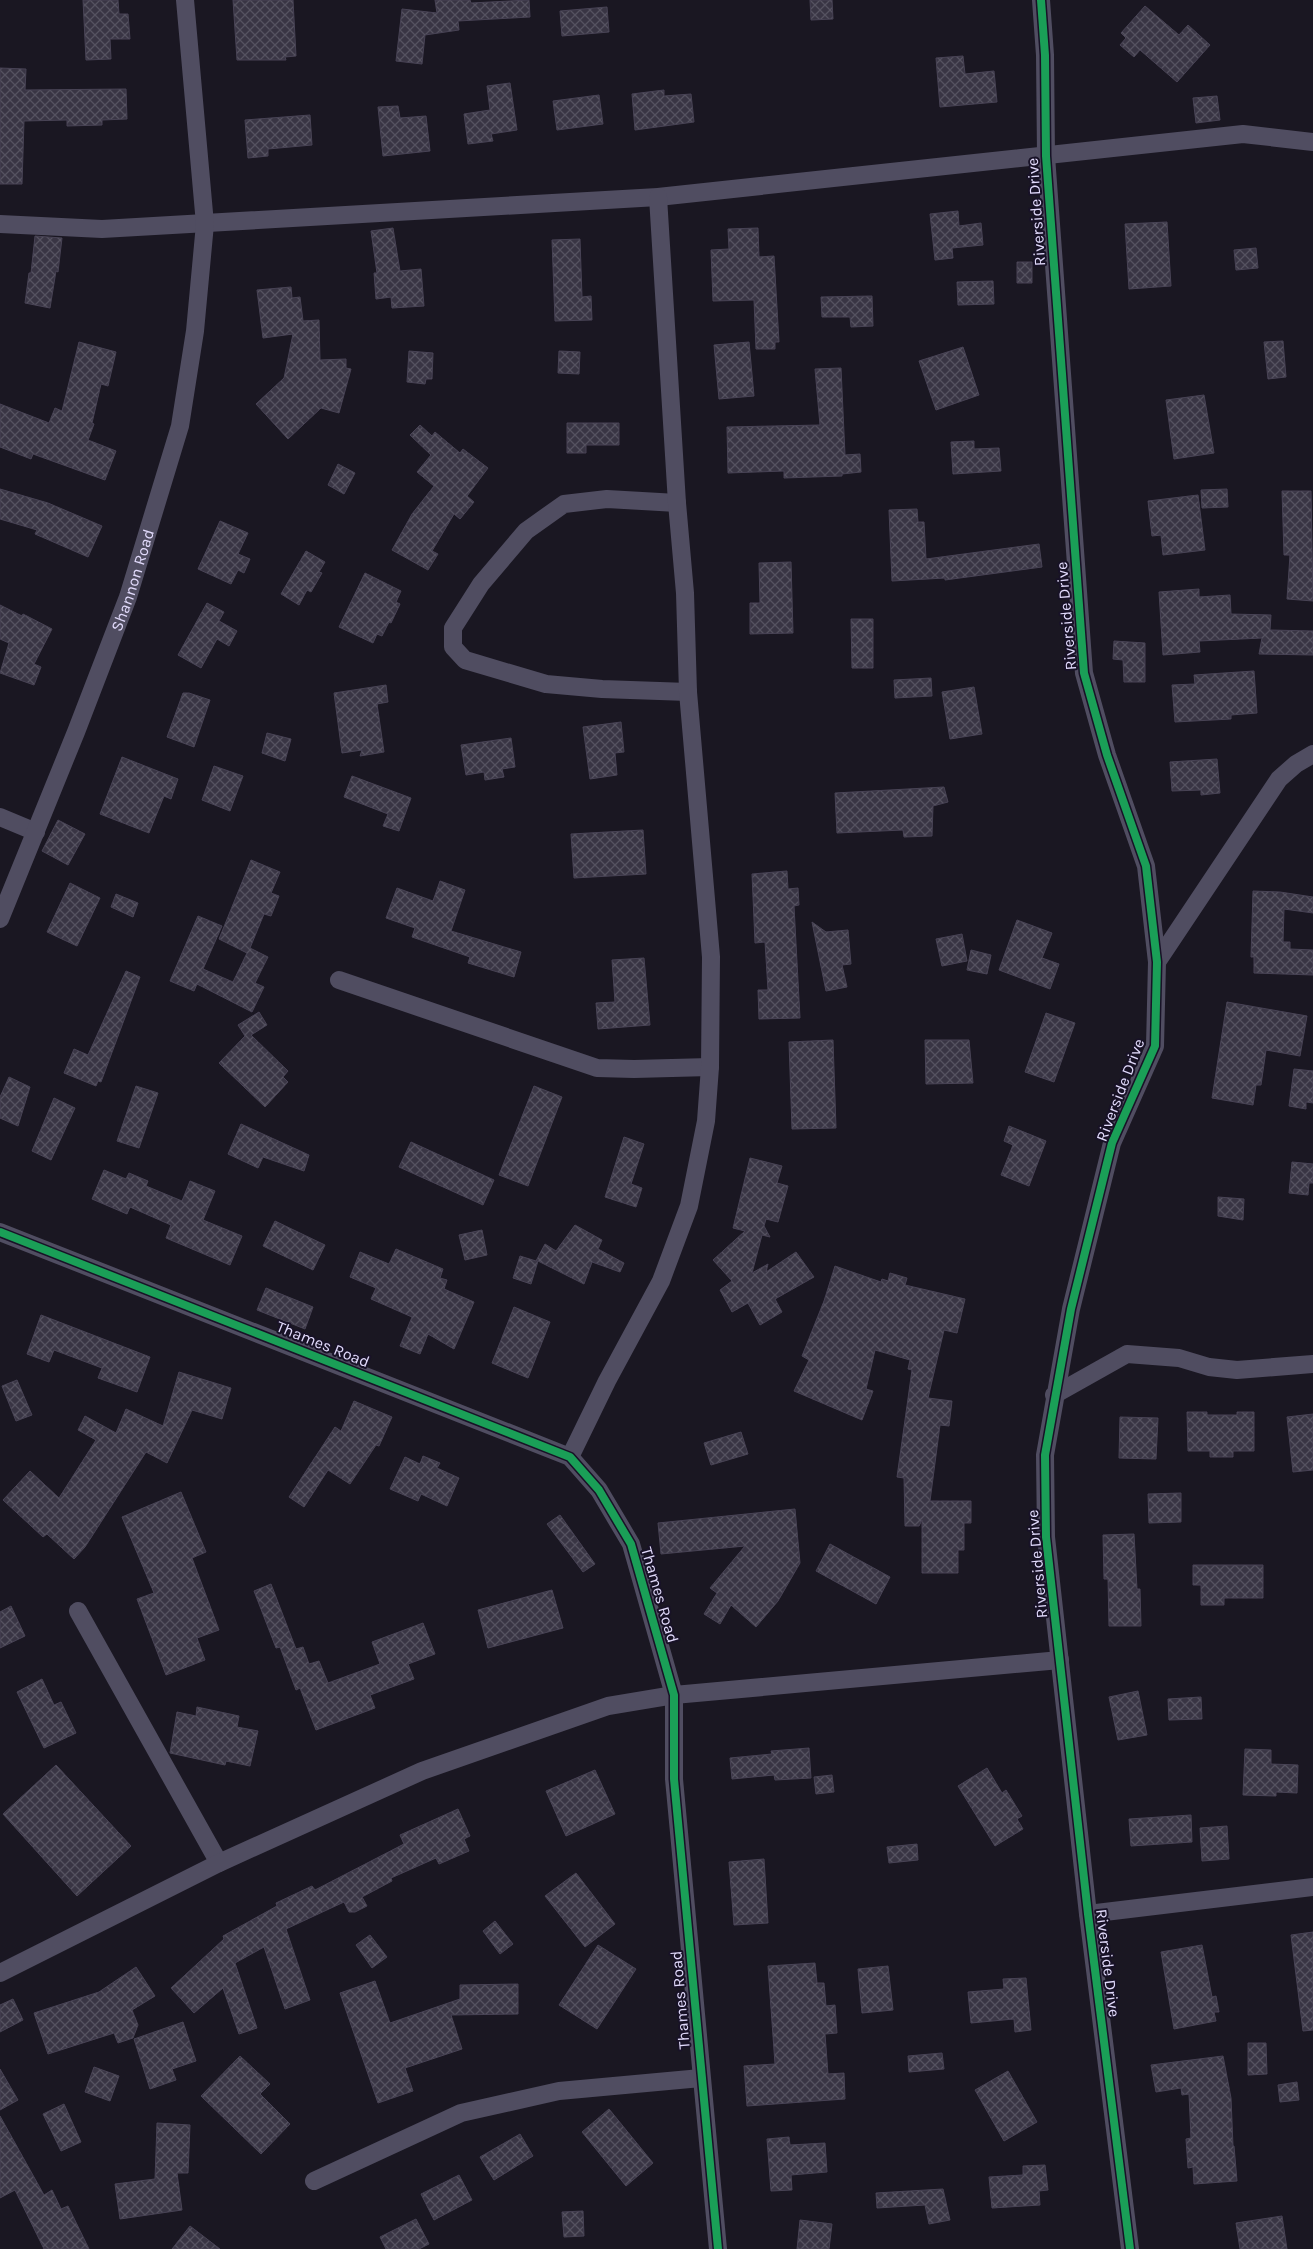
<svg xmlns="http://www.w3.org/2000/svg" width="1313" height="2249" font-family="Karla,sans-serif">
<style>
.building{fill:url(#building-cross-hatch);stroke:#484355}
.lines{fill:none;stroke-linecap:round;stroke-linejoin:round}
.street{stroke:#504d61;stroke-width:18}
.cycleway-casing{stroke:#181227;stroke-width:11}
.cycleway{stroke:#1a9f57;stroke-width:8}
.labels{text-anchor:middle;dominant-baseline:central;stroke-width:4;stroke-linejoin:round;paint-order:stroke}
.street-label{font-size:16px;fill:#e2dbfc;stroke:#181227}
</style>
<defs>
<pattern id="building-cross-hatch" width="8" height="8" patternUnits="userSpaceOnUse" patternTransform="scale(1.25)"><rect width="8" height="8" fill="#393544"/><path d="M0 0l8 8M0 8l8-8" fill="none" stroke="#555260"/></pattern>
</defs>
<rect width="100%" height="100%" fill="#1a1722"/>
<path class="building" d="M83 0H118L119 14H128L130 39H110L111 59 86 60Z
M233 0H293L296 56 285 57 286 60H237Z
M435 0H470L471 3 529 0 530 17 458 21 459 30 425 35 422 64 396 61 402 9 437 13Z
M810 0H832L833 19 811 20Z
M1145 6 1179 35 1188 25 1210 45 1177 82 1140 50 1134 57 1120 45 1126 38 1121 33Z
M607 7 609 32 562 36 560 11Z
M963 56 965 74 994 71 997 102 940 107 936 58Z
M0 68 26 69 25 90 126 89 127 119 102 120V125L67 126V120L24 121 22 184H0Z
M510 83 517 130 491 134 493 141 468 144 464 114 490 110 487 86Z
M664 90V96L691 94 694 122 635 130 632 94Z
M599 95 603 124 557 130 553 101Z
M1217 96 1220 120 1196 123 1193 98Z
M398 106 400 118 426 116 430 151 383 156 378 107Z
M310 115 312 145 268 149V156L248 158 245 120Z
M958 211 959 226 981 223 983 245 952 248 953 258 935 260 930 214Z
M1167 222 1171 286 1129 289 1125 224Z
M393 228 400 271 421 269 424 306 392 308 391 297 376 299 374 273H377L371 231Z
M758 228 759 257 774 256 779 342H775V349H756L754 300 713 301 711 250 729 249 728 229Z
M35 236 62 238 58 272 56 271 50 308 25 303 29 273H31Z
M580 239 582 297 591 296 592 320 555 321 552 240Z
M1256 248 1258 268 1236 270 1234 250Z
M1017 262H1032V283H1017Z
M993 281 994 304 958 305 957 282Z
M291 287 292 298 300 297 303 321 319 320 320 360 346 359V368L351 369 339 413 321 408 288 439 256 404 284 378 293 334 263 338 257 290Z
M872 296 873 326 851 327 850 317H822L821 297Z
M1283 341 1286 377 1268 379 1264 342Z
M79 342 116 352 108 386 101 384 92 423 94 424 88 440 116 451 105 480 33 454 31 459 0 447V404L49 423 55 408 62 411Z
M749 342 754 396 719 399 714 345Z
M963 347 979 395 936 410 919 361Z
M409 351 433 353 432 379H426L425 384 407 382Z
M559 351 580 352 579 374 558 373Z
M841 368 845 455 860 454 861 472 842 474V476L784 478V471L728 473 727 427 820 425 815 369Z
M1204 395 1214 453 1174 459 1166 400Z
M567 423H619V445H586V453H567Z
M420 425 432 436 435 432 460 453 463 449 488 468 467 496 474 502 460 519 454 514 432 551 438 554 428 570 392 550 412 514 434 486 417 472 431 455 410 435Z
M974 441V449L999 448 1001 471 953 474 951 442Z
M338 464 355 473 344 494 328 485Z
M0 489 48 503 102 526 88 557 35 534 37 530 0 519Z
M1227 489 1228 507 1202 508 1201 490Z
M1282 491H1311L1313 601 1287 599 1290 555H1284Z
M1198 495 1205 550 1163 555 1161 535 1152 536 1148 501Z
M917 509 918 522H924L926 559 1039 544 1042 567 945 580V578L892 581 889 510Z
M220 521 248 533 238 554 250 559 244 573 238 570 231 584 198 569Z
M306 551 325 562 319 572 322 573 311 592 307 590 299 605 281 594Z
M791 562 793 633 750 634V603H760L759 563Z
M365 573 401 591 396 602 400 604 391 623 389 622 382 636 377 634 373 643 339 627Z
M1199 589V597L1230 595 1231 614 1271 615 1270 630 1313 631V655L1259 654 1262 638 1199 641 1200 652 1163 655 1159 592Z
M207 603 224 612 219 621 237 631 229 646 217 639 201 668 178 655Z
M0 605 22 616 23 614 52 629 34 664 41 667 34 685 0 673 9 643 0 639Z
M851 619H873V668H852Z
M1114 641 1145 643V682H1124L1123 660 1113 659Z
M1254 671 1257 713 1231 715V719L1175 722 1172 685 1195 684 1194 675Z
M931 678 932 696 895 698 894 680Z
M386 685 388 702 377 704 384 752 360 756 362 750 342 753 334 693Z
M974 687 982 734 950 739 942 692Z
M183 693H189L210 700 194 747 167 737Z
M621 722 624 752 615 753 617 775 590 779 583 727Z
M267 733 291 739 285 761 262 753Z
M511 738 515 767 502 769 504 777 485 780 484 772 466 775 461 745Z
M122 757 178 779 171 799 164 796 149 833 100 814Z
M1217 759 1220 793 1201 795V790L1172 791 1170 762Z
M214 766 243 776 230 811 202 800Z
M352 776 411 798 399 831 383 826 388 814 344 797Z
M944 787 948 802 933 806 932 836 904 837 903 830 837 833 835 793Z
M58 820 85 834 68 865 42 851Z
M643 830 646 874 574 878 571 834Z
M251 860 280 872 271 893 279 896 271 916 264 914 250 948 268 957 255 983 264 987 252 1012 197 984 194 991 170 981 198 916 222 926 203 969 233 982 247 953 219 939Z
M787 871 788 889 798 888 799 905 794 906 800 1018 759 1019 758 990H768L765 942 755 943 752 874Z
M440 881 465 890 451 931 521 952 514 977 468 963 470 957 412 937 415 928 386 918 397 888 433 901Z
M70 883 100 898 77 946 47 932Z
M1253 891 1280 892 1313 897V913L1284 909 1283 942H1290V949L1313 950V975L1254 973V957H1251Z
M116 894 138 903 133 917 111 907Z
M1017 920 1052 933 1042 958 1059 964 1050 989 999 970Z
M812 922 826 932 848 930 851 964 842 965 847 987 826 991Z
M962 934 967 961 942 966 936 939Z
M971 950 991 955 987 974 967 970Z
M644 958 650 1025 598 1029 596 1003 615 1002 612 960Z
M126 971 140 977 101 1082 98 1081 96 1086 64 1073 74 1049 88 1055Z
M1227 1002 1307 1016 1300 1056 1266 1050 1261 1085H1256L1253 1105 1212 1098Z
M259 1012 267 1025 251 1035 288 1071 283 1077 288 1082 265 1107 219 1063 245 1036 238 1025Z
M1046 1013 1075 1023 1054 1082 1025 1072Z
M833 1040 836 1128 792 1129 789 1042Z
M925 1040H969L973 1083 926 1084Z
M1294 1069 1313 1071V1103L1306 1102V1109L1289 1106Z
M9 1077 30 1087 18 1126 0 1118V1097Z
M136 1086 158 1093 139 1148 117 1141Z
M534 1086 562 1097 528 1186 499 1175Z
M54 1098 75 1108 51 1160 32 1151Z
M241 1124 309 1155 304 1171 263 1157 258 1168 228 1154Z
M1009 1126 1046 1141 1029 1186 1001 1175 1013 1145 1004 1141Z
M624 1137 644 1144 631 1184 642 1188 636 1207 605 1197Z
M411 1142 494 1180 483 1205 399 1167Z
M750 1158 782 1166 777 1183 788 1186 778 1222 766 1219 764 1226 770 1237 762 1235 752 1273 768 1264 766 1272 796 1252 814 1277 775 1299 782 1312 760 1325 748 1303 732 1312 720 1290 732 1281 713 1260 745 1231 733 1228Z
M1292 1162 1313 1164V1183H1309L1308 1195 1289 1193Z
M104 1170 126 1179 129 1173 148 1181 146 1186 182 1201 190 1181 215 1191 203 1220 242 1236 230 1265 166 1238 171 1225 130 1207 127 1214 92 1199Z
M1218 1197 1244 1199 1243 1220 1218 1216Z
M275 1221 325 1245 313 1270 263 1246Z
M575 1225 602 1240 598 1249 624 1263 620 1272 592 1262 584 1284 538 1261 531 1284 513 1278 520 1256 536 1261 545 1244 556 1251Z
M482 1230 487 1255 465 1260 459 1235Z
M396 1249 443 1269 440 1278 447 1280 444 1289 474 1302 454 1349 428 1334 420 1354 400 1346 412 1317 371 1299 376 1288 350 1277 360 1252 389 1264Z
M835 1266 881 1282 882 1279 888 1281 890 1273 907 1278 905 1285 965 1299 957 1333 944 1330 928 1398 952 1401 949 1426 940 1425 930 1501H971V1523H964V1550H958V1573H922V1520L919 1526H905L904 1478 897 1477 912 1370 908 1369 910 1360 875 1350 866 1389 873 1391 862 1420 794 1391 809 1360 802 1356 824 1301Z
M266 1288 313 1307 305 1329 257 1310Z
M514 1307 550 1322 528 1378 492 1363Z
M41 1315 150 1357 137 1392 98 1378 102 1368 54 1350 49 1362 27 1354Z
M179 1372 231 1388 222 1419 192 1410 167 1463 146 1452 85 1547 74 1559 47 1534 43 1537 3 1500 30 1471 59 1498 96 1440 78 1430 85 1416 116 1433 126 1409 163 1426Z
M17 1380 32 1415 16 1421 2 1386Z
M354 1401 392 1417 379 1446 376 1445 350 1484 328 1470 304 1507 289 1497 335 1427 341 1431Z
M1187 1412H1207V1415H1237V1412H1254V1451H1233V1457H1210V1451H1188Z
M1313 1414V1470L1293 1472 1287 1417Z
M1120 1417 1158 1418 1156 1459 1119 1458Z
M741 1432 748 1454 711 1465 704 1443Z
M423 1456 440 1463 437 1468 459 1478 447 1506 421 1494 418 1501 390 1489 405 1457 420 1464Z
M181 1492 206 1552 192 1558 219 1630 197 1638 205 1660 166 1675 137 1599 154 1593 122 1517Z
M1181 1493V1522L1149 1523 1148 1494Z
M795 1509 800 1563 778 1601 756 1627 731 1605 720 1624 704 1614 717 1593 710 1588 745 1546 661 1554 658 1523Z
M560 1515 595 1564 583 1572 547 1524Z
M1134 1534 1137 1589H1140L1141 1626H1109L1108 1579H1104L1103 1535Z
M830 1544 890 1577 876 1604 816 1571Z
M1193 1565H1263V1598H1224V1605H1201V1585H1193Z
M271 1584 296 1649 303 1647 309 1664 319 1661 328 1683 380 1664 372 1642 423 1623 435 1654 408 1664 414 1679 370 1695 375 1708 316 1730 300 1688 296 1690 280 1647 276 1648 254 1591Z
M552 1590 563 1628 488 1648 478 1610Z
M11 1606 25 1636 0 1648V1612Z
M42 1679 54 1705 61 1702 76 1733 44 1748 17 1692Z
M1138 1691 1147 1735 1118 1740 1109 1697Z
M1201 1697 1202 1719 1169 1720 1168 1699Z
M197 1707 239 1716 237 1727 258 1731 250 1766 226 1761 225 1765 170 1753 177 1712 196 1716Z
M809 1748 811 1778 775 1780 774 1775 732 1779 730 1758 772 1754 771 1751Z
M1245 1749 1271 1750V1764L1298 1765 1297 1793 1276 1792V1796L1243 1795Z
M56 1765 131 1846 77 1896 3 1814Z
M987 1768 1002 1793 1006 1790 1022 1816 1017 1819 1023 1829 995 1846 958 1786Z
M595 1770 615 1814 566 1836 546 1791Z
M832 1775 834 1792 816 1794 814 1777Z
M458 1809 470 1836 464 1839 469 1851 439 1864 436 1858 391 1878 392 1881 362 1897 367 1906 355 1912H349L344 1902 286 1929 310 2000 285 2009 264 1947 235 1963 257 2028 239 2034 223 1988 194 2013 171 1988 224 1939 223 1936 277 1906 276 1903 312 1886 315 1890 404 1844 400 1835Z
M1191 1815 1192 1842 1131 1846 1129 1819Z
M1227 1826 1229 1859 1202 1861 1200 1828Z
M917 1844 918 1860 889 1863 887 1847Z
M764 1859 768 1923 734 1925 729 1862Z
M576 1873 615 1924 585 1947 545 1896Z
M495 1921 513 1944 500 1954 483 1931Z
M1313 1932V2030L1303 2031 1291 1935Z
M370 1935 387 1957 372 1968 356 1945Z
M598 1945 636 1969 597 2029 559 2005Z
M1202 1945 1212 1997 1216 1996 1219 2012H1214L1216 2021 1174 2029 1161 1952Z
M815 1963 817 1983H824L826 2006 835 2005 837 2033 825 2034 828 2074 844 2073 845 2099 747 2106 744 2066 775 2064 768 1966Z
M888 1966 893 2010 862 2013 858 1969Z
M136 1967 155 1996 132 2010 138 2025 133 2038 118 2043 114 2033 48 2054 34 2013 99 1992Z
M1026 1978 1031 2030 1015 2032 1014 2019 971 2023 968 1992 1004 1989 1003 1979Z
M375 1981 390 2023 460 1999V1985L518 1984V2014L451 2015 462 2049 405 2068 413 2091 378 2103 340 1993Z
M13 1999 23 2020 0 2032V2005Z
M183 2022 196 2061 172 2069 176 2080 150 2089 134 2039Z
M1248 2043H1266L1267 2074 1248 2075Z
M942 2053 944 2069 909 2072 908 2056Z
M240 2056 270 2084 260 2094 290 2124 261 2154 201 2096Z
M1223 2056 1231 2098 1233 2146H1234L1237 2181 1194 2184 1193 2167 1188 2168 1186 2139 1191 2138 1189 2094 1182 2095 1181 2088 1156 2092 1151 2065Z
M94 2067 119 2076 110 2101 85 2092Z
M0 2069 18 2100 0 2110Z
M1008 2071 1037 2122 1004 2141 975 2090Z
M1297 2082 1299 2100 1280 2102 1278 2085Z
M64 2104 81 2142 61 2151 43 2114Z
M609 2109 653 2163 626 2186 582 2132Z
M0 2116 44 2195 52 2190 61 2209 68 2206 89 2249H44L15 2190 0 2198Z
M157 2123 190 2125 188 2173H177L182 2210 120 2219 115 2184 155 2179Z
M520 2134 533 2156 494 2180 480 2157Z
M789 2137 790 2145 825 2143 827 2172 791 2175 792 2190 771 2191 767 2139Z
M1045 2165 1048 2190 1039 2191 1040 2205 992 2208 989 2177 1023 2175V2166Z
M459 2175 472 2200 434 2220 421 2194Z
M943 2189 950 2220 929 2224 925 2205 877 2208 876 2193Z
M583 2211 584 2236 564 2237 562 2212Z
M1282 2216 1287 2249H1240L1236 2223Z
M416 2219 429 2244 419 2249H386L380 2237Z
M800 2220 832 2224 829 2249H797Z
M190 2226 220 2249H172Z"/>
<g class="lines">
<g class="street">
<path d="M1041 0 1045 55 1046 156 1084 673 1107 755 1146 866 1157 962 1155 1046 1112 1143 1071 1309 1045 1455 1046 1537 1088 1914 1130 2249"/>
<path d="M0 224 102 229 658 197 1243 134 1313 142"/>
<path d="M677 503 607 499 564 504 526 531 481 584 453 628V647L465 660 546 684 602 689 688 692"/>
<path d="M0 817 36 832"/>
<path id="s1" d="M0 919 76 732 128 597 180 426 195 331 205 224 185 0"/>
<path d="M1157 962 1279 779 1296 764 1313 754"/>
<path d="M339 980 597 1068 634 1069 710 1067"/>
<path d="M0 1232 570 1457 599 1490 631 1544 674 1695V1779L718 2249"/>
<path d="M1054 1395 1127 1354 1179 1358 1209 1367 1237 1370 1313 1364"/>
<path d="M570 1457 607 1381 661 1281 689 1206 706 1121 710 1067 711 957 688 692 685 593 677 503 658 197"/>
<path d="M78 1611 219 1863"/>
<path d="M1088 1914 1313 1887"/>
<path d="M0 1973 219 1863 422 1771 608 1706 674 1695 1060 1660"/>
<path d="M314 2181 461 2113 559 2091 701 2078"/>
</g>
<defs>
<path id="cycleway" d="M1041 0 1045 55 1046 156 1084 673 1107 755 1146 866 1157 962 1155 1046 1112 1143 1071 1309 1045 1455 1046 1537 1088 1914 1130 2249
M0 1232 570 1457 599 1490 631 1544 674 1695V1779L718 2249"/>
</defs>
<use href="#cycleway" class="cycleway-casing"/>
<use href="#cycleway" class="cycleway"/>
</g>
<g class="labels">
<g class="street-label">
<text transform="translate(1036 212) rotate(-94)">Riverside Drive</text>
<text stroke="none"><textPath href="#s1" startOffset="364">Shannon Road</textPath></text>
<text transform="translate(1066 616) rotate(-95)">Riverside Drive</text>
<text transform="translate(1120 1090) rotate(-69)">Riverside Drive</text>
<text transform="translate(323 1344) rotate(22)">Thames Road</text>
<text transform="translate(1037 1564) rotate(-95)">Riverside Drive</text>
<text transform="translate(660 1595) rotate(74)">Thames Road</text>
<text transform="translate(1108 1963) rotate(83)">Riverside Drive</text>
<text transform="translate(680 2000) rotate(-95)">Thames Road</text>
</g>
</g>
</svg>
